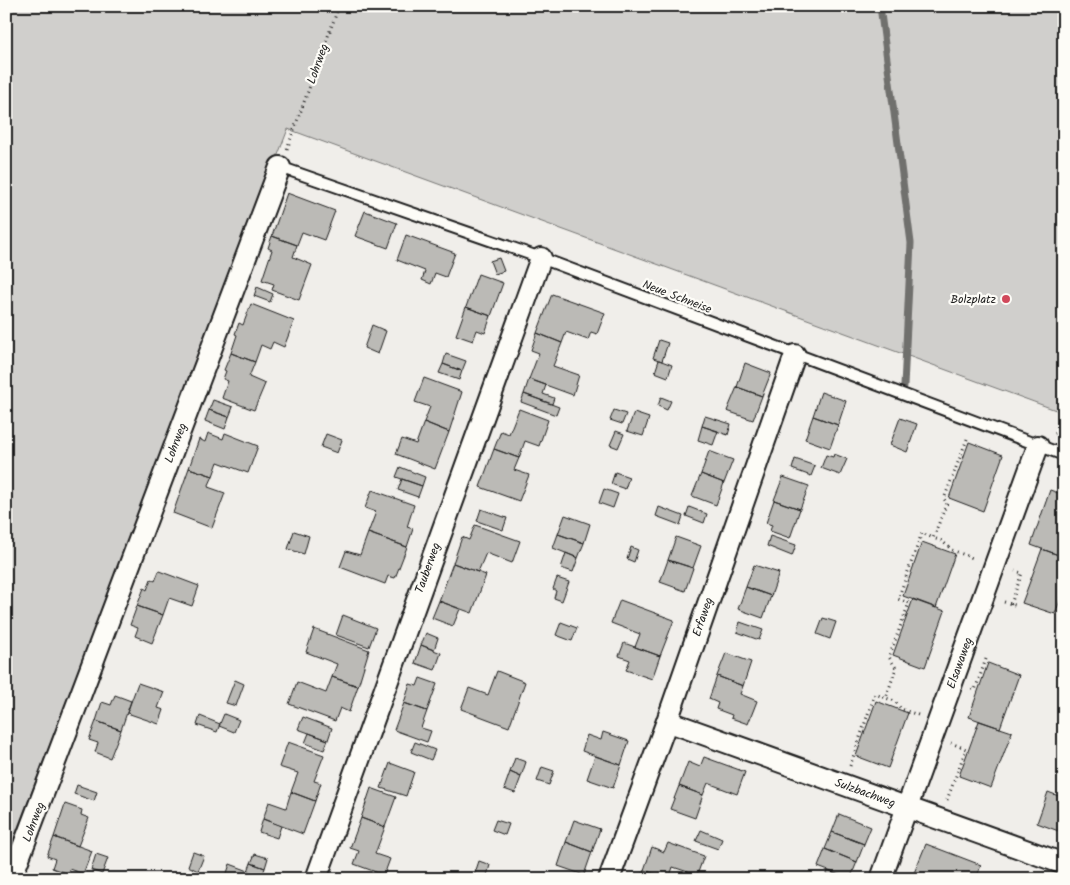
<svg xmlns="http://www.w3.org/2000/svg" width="1070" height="885" font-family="Kalam,sans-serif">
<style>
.green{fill:#d0cfcc;stroke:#767674}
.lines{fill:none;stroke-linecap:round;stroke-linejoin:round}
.stream{stroke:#706f6d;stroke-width:7}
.building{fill:#bbbab6;stroke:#1c1c1c}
.service-casing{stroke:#1c1c1c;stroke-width:14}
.minor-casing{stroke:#1c1c1c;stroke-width:24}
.path{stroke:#1c1c1c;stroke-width:3;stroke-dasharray:1 4;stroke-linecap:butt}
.service{stroke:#fdfcf7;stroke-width:10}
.minor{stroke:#fdfcf7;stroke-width:20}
.poi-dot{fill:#d1495b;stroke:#fdfcf7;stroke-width:2}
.labels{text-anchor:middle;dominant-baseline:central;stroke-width:4.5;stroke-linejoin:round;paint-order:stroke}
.street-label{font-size:12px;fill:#1c1c1c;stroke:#fdfcf7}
.poi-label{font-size:12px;fill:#1c1c1c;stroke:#fdfcf7;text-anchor:end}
</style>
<rect width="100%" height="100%" fill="#f0eeea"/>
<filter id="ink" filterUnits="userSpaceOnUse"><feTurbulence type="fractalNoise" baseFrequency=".02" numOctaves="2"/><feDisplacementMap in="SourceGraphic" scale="10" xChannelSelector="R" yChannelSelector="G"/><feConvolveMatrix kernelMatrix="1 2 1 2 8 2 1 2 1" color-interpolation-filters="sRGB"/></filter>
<g filter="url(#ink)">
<path class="green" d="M6 6H1064V413L288 129 6 858Z"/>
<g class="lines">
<path class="stream" d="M880 6 911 243 904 386"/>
</g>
<path class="building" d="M287 193 335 211 324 240 302 232 297 245 272 236Z
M365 211 397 223 388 248 355 236Z
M406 235 455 253 446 277 435 273 431 284 422 280 425 271 397 260Z
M272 236 297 245 293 257 312 265 299 300 272 290 274 284 262 280 272 250 268 248Z
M499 258 504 271 495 274 490 261Z
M478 274 503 283 491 316 466 307Z
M257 287 273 294 270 302 254 296Z
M552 294 605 313 597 334 591 332 588 340 566 332 562 343 537 333Z
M251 304 294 321 284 347 273 342 270 349 261 345 255 362 231 353 237 335 235 334 239 323 243 325Z
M466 307 491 316 485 333 477 330 473 341 456 335Z
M372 325 386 331 378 354 364 348Z
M537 333 562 343 553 366 579 375 573 395 529 379 539 353 531 350Z
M659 340 668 343 662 361 653 358Z
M231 353 255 362 249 377 265 384 254 410 222 398 228 381 223 379 226 371 224 370Z
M446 354 466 361 462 371 443 364Z
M659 360 672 365 668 377 655 372Z
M745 363 771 373 762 396 737 387Z
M443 364 462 371 459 380 439 373Z
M424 378 462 392 449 432 424 422 430 407 415 402Z
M529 379 546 385 543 394 554 398 552 404 524 394Z
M737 387 762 396 753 420 727 411Z
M821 392 846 401 838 425 813 416Z
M524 394 559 407 556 415 521 402Z
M661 397 671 401 667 410 658 406Z
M213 400 233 407 229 417 209 410Z
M519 409 548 420 539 446 525 441 519 458 494 449 501 431 509 434Z
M209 410 229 417 225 429 205 421Z
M614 410 626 414 622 424 610 420Z
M634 413 649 418 643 436 627 431Z
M705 416 731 424 728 435 702 426Z
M813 416 838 425 830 448 805 439Z
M900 418 917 424 907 452 890 445Z
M424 422 449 432 435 469 396 454 402 439 416 444Z
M702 426 718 431 713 445 698 440Z
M616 431 624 434 618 448 610 445Z
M208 433 223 439 225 433 258 446 248 473 218 462 213 476 189 468 199 439 205 442Z
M326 434 342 440 337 453 321 447Z
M969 442 1003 455 983 511 949 498Z
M494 449 519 458 514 470 529 475 519 501 480 487Z
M709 451 733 460 724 483 701 474Z
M834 454 847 459 840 475 821 468 826 455 833 457Z
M795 459 815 466 811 476 792 469Z
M400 467 425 477 422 486 396 477Z
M189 468 213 476 208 487 225 493 212 528 173 513Z
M615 472 629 477 625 489 611 484Z
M701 474 724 483 716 505 692 496Z
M783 477 809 486 800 509 774 500Z
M402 479 422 486 418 497 398 490Z
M604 489 618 494 613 508 599 503Z
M372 490 414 505 407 527 413 529 407 547 368 533 376 512 365 508Z
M1050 490 1064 495V557L1031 545Z
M774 500 800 509 790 538 770 531 772 525 766 523Z
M659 507 683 516 680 525 656 516Z
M689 507 707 514 704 523 686 516Z
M481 509 507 518 503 530 477 521Z
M565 515 590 524 584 543 558 534Z
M475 525 520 541 512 563 486 553 478 572 453 563 462 537 469 540Z
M294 531 309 536 304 554 288 549Z
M368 533 407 547 395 578 388 576 385 584 340 567 346 551 360 555Z
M558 534 584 543 578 558 553 548Z
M770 536 796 545 792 556 767 546Z
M676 537 701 546 693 568 668 560Z
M922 542 955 554 936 608 903 596Z
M631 547 638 550 634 562 627 559Z
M1042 549 1064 557V590L1055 614 1022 603Z
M566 553 578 558 573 572 561 568Z
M668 560 693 568 685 591 660 582Z
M453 563 486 575 472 613 439 601Z
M754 565 779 573 771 596 746 587Z
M159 571 199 586 192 606 169 598 163 615 137 606 144 588 147 590 151 579 155 581Z
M557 578 569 582 562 601 554 598 556 591 553 589Z
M746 587 771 596 763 618 738 609Z
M913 599 945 611 925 667 893 655Z
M620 600 674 620 660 656 635 647 640 634 611 623Z
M439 601 460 609 453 626 432 618Z
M137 606 163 615 152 643 135 636 138 628 130 625Z
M343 615 376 628 369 647 336 635Z
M823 618 836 622 830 639 817 634Z
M561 622 577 628 572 641 556 635Z
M740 622 763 630 759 640 737 632Z
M314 629 369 650 358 686 332 677 337 664 306 652Z
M426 633 438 638 434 650 421 645Z
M624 643 660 656 652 679 626 670 630 660 619 656Z
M421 645 441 653 435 670 415 663Z
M726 653 751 662 743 686 717 676Z
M988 663 1019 675 1000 728 969 717Z
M497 671 525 682 509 727 461 709 469 688 488 695Z
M717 676 743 686 740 694 757 701 748 724 731 718 732 715 716 709 718 703 709 699Z
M332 677 358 686 349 712 340 708 335 721 289 704 297 682 326 693Z
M420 678 437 684 427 711 404 703 410 684 417 686Z
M235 680 244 684 236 706 226 703Z
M138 683 164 692 158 708 164 710 159 724 127 713Z
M115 695 131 701 121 730 96 721 102 702 111 705Z
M876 701 908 713 888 768 856 756Z
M404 703 427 711 421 728 431 731 427 742 394 730Z
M224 714 239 720 234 732 219 726Z
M200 716 220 724 217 732 197 725Z
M303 717 332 728 328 740 298 729Z
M96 721 121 730 110 758 95 752 98 743 89 740Z
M979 721 1012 732 991 788 959 776Z
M603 732 629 741 621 765 582 751 587 735 601 740Z
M309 733 328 740 324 750 305 743Z
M288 742 324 755 314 781 321 783 315 801 291 792 298 773 279 767Z
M415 742 435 750 431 760 411 752Z
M595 756 621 765 613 788 587 779Z
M704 757 745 772 737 794 708 783 703 795 679 786 688 762 700 767Z
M515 758 526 762 521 777 510 772Z
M390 763 414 772 406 796 381 788Z
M542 767 554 771 549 785 537 781Z
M510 772 521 777 515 793 504 789Z
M77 785 97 792 94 801 74 794Z
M679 786 703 795 695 818 670 809Z
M371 788 396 797 385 827 361 818Z
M291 792 315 801 303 834 263 819 269 802 286 808Z
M1048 792 1064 798V833L1037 823Z
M65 804 82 810 81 815 89 818 78 846 54 837Z
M839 814 871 827 864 844 832 832Z
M361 818 385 827 375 854 390 859 384 875 354 864 359 851 350 848Z
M263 819 281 826 277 838 259 832Z
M496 820 509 824 505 835 492 830Z
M574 820 600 829 592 852 566 842Z
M701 830 722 839 718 849 696 841Z
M832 832 864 844 857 862 825 849Z
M54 837 92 851 83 874 69 869 68 874 52 868 55 859 47 856Z
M566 842 592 852 584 875 558 866Z
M668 843 704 856 697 875 673 867 669 879 644 870 652 847 664 852Z
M926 844 981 865 976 879H929L914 873Z
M825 849 857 862 850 879 818 867Z
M193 852 204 856 198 871 188 866Z
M96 854 108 858 102 874 91 870Z
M255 854 268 858 265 868 251 863Z
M479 861 490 865 486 879H473Z
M251 863 265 868 262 876 248 871Z
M230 864 270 879H225Z
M644 870 668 879H641Z
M828 871 846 878 845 879H825Z"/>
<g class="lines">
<defs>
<path id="service" d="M280 167 541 258 1064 455"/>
<path id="minor" d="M667 721 1064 864
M11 879 280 167
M316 879 541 258
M609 879 667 721 795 355
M881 879 1038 446"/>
</defs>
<use href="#service" class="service-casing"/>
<use href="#minor" class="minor-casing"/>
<path class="path" d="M287 149 339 6
M1055 434 1064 427
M967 439 944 499 947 503 933 538 942 541 952 550 975 559
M1004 602 1018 606
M1011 604 1022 573 1015 571
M972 689 975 690 986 659 984 658
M918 715 901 709 895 701 886 698 896 668 889 657 909 603 898 599 922 533 933 538
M850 766 875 694 886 698
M947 800 966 749 951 743"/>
<use href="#service" class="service"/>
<use href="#minor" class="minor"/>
</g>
</g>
<circle class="poi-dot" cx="1006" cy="299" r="5"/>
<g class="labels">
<g class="street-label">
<text transform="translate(318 64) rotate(-70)">Lohrweg</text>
<text transform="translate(677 297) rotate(21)">Neue Schneise</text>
<text transform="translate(176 443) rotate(-69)">Lohrweg</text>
<text transform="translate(428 568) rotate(-70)">Tauberweg</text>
<text transform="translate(703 617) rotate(-71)">Erfaweg</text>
<text transform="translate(960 663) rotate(-70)">Elsawaweg</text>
<text transform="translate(865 793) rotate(20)">Sulzbachweg</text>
<text transform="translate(34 822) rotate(-69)">Lohrweg</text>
</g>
<g class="poi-label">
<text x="996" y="299">Bolzplatz</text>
</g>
</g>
<rect width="1070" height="885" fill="none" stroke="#fdfcf7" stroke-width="25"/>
<rect x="12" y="12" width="1045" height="860" fill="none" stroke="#1c1c1c" stroke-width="2" filter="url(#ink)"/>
</svg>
